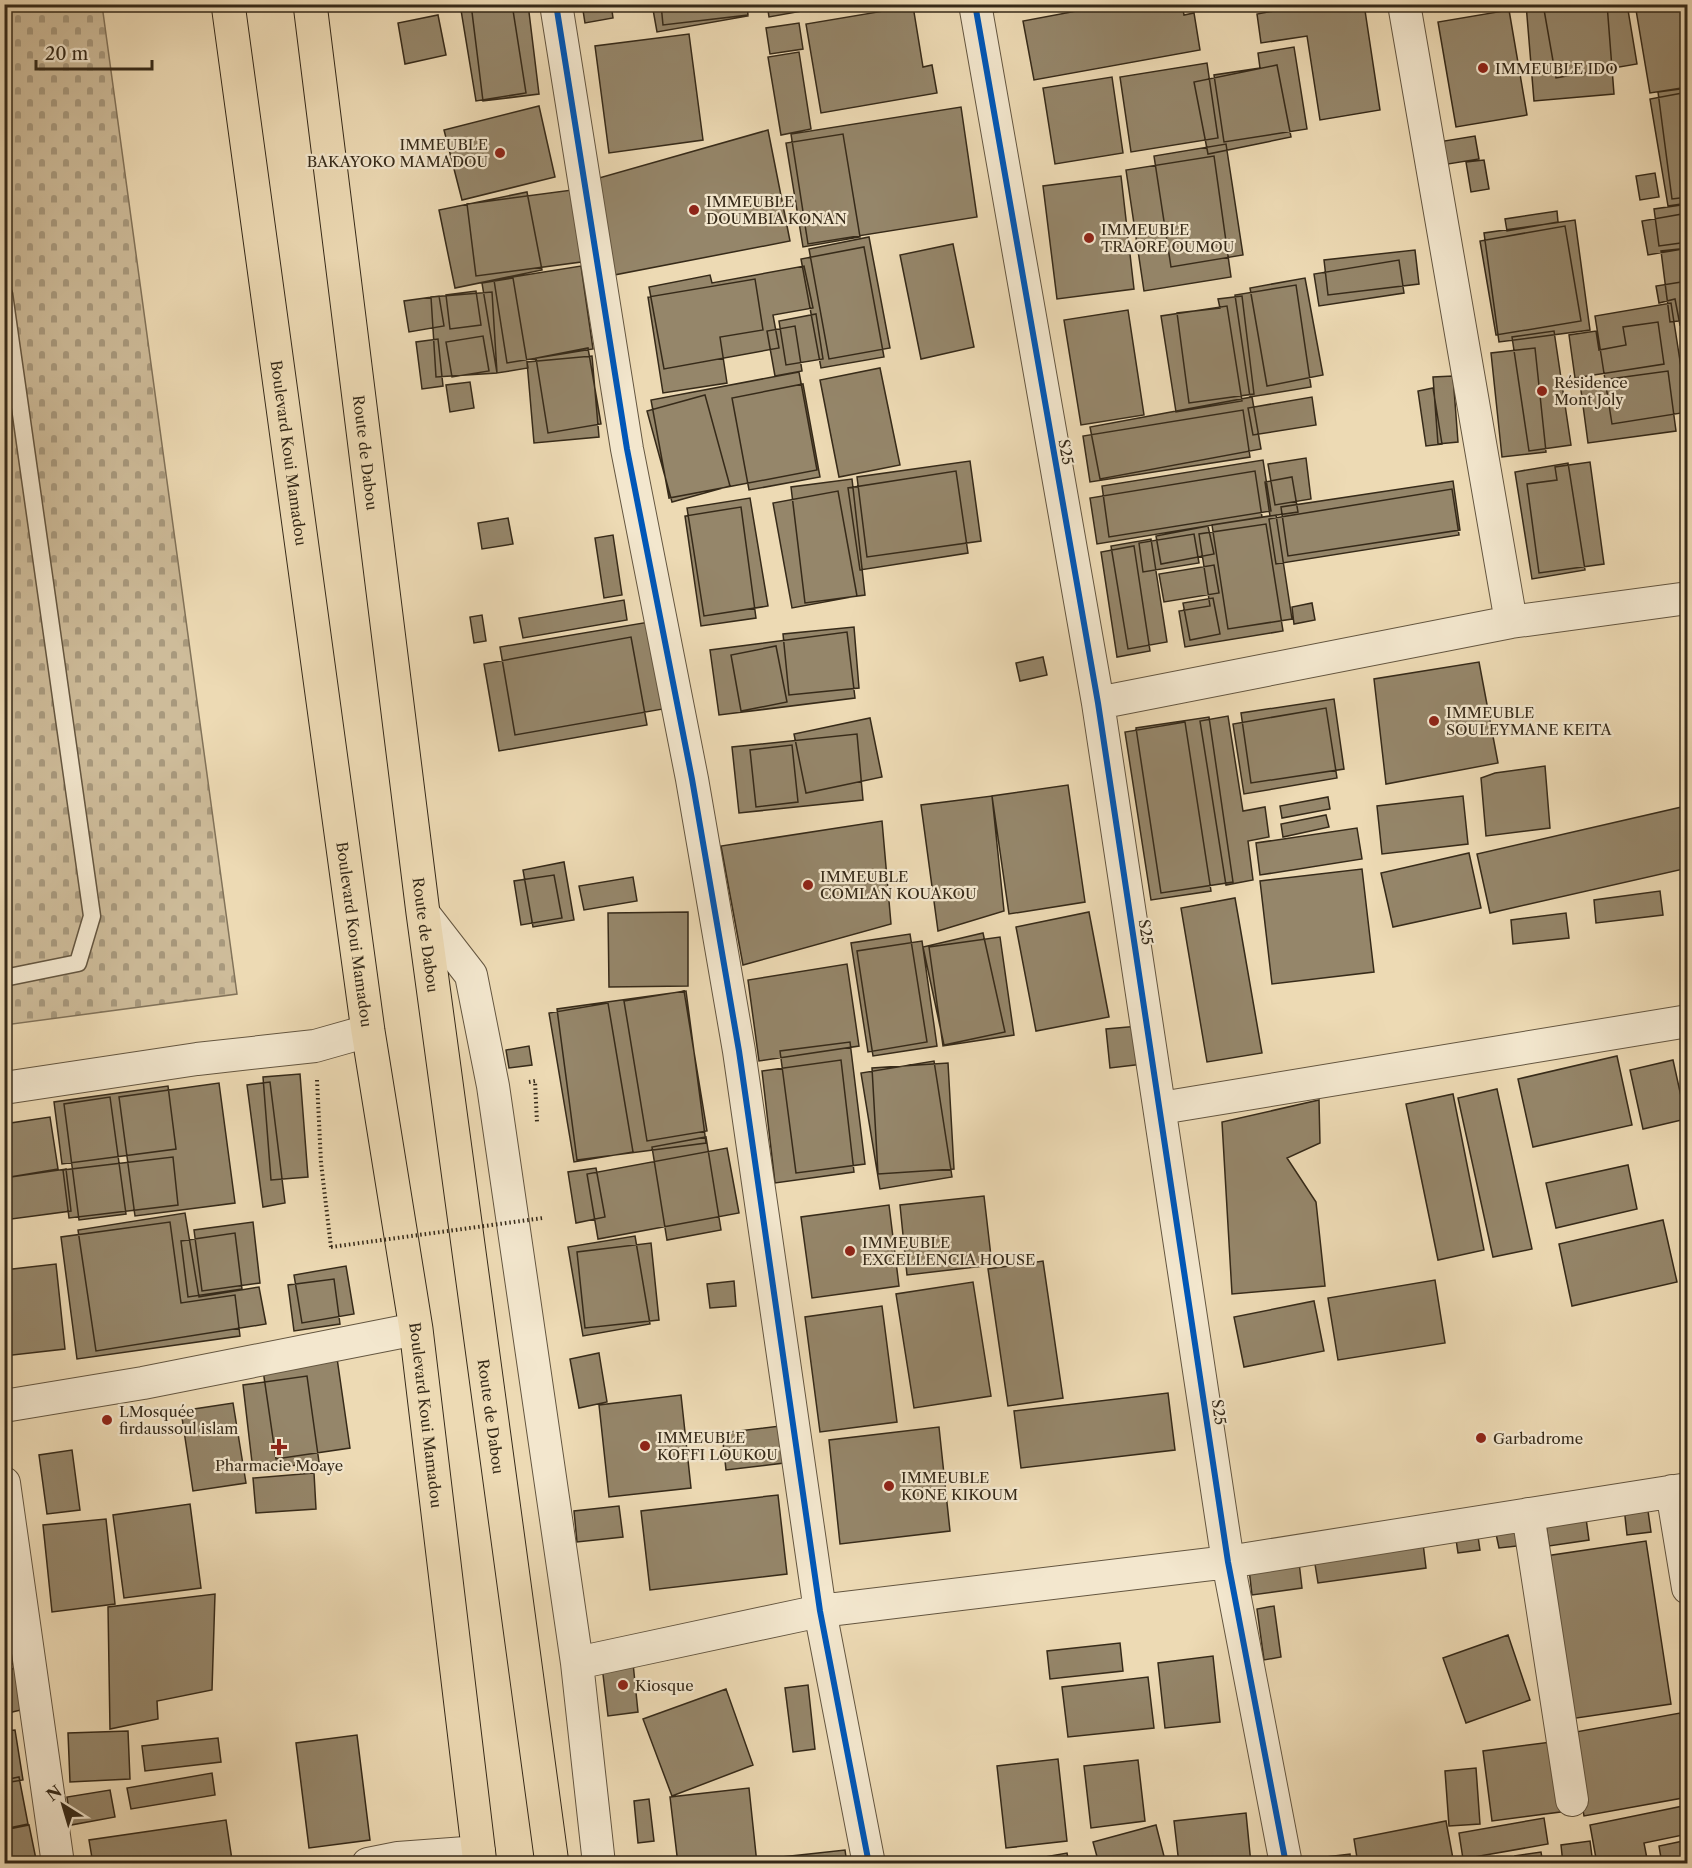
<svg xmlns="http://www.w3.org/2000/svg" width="1692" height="1868" font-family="'Libre Caslon Text',serif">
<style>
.cemetery{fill:url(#cemetery-stones);stroke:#82735a;stroke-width:1.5}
.building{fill:#95866a;stroke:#362a19;stroke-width:1.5}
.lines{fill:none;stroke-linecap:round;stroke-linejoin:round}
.lane-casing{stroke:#645640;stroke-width:19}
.street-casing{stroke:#645640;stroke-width:34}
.primary-casing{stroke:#362a19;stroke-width:35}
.path{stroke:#362a19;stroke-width:4;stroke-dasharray:1.5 3;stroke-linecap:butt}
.lane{stroke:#f3e7ce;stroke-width:16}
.street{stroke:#f3e7ce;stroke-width:32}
.primary{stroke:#eddab4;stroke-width:33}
.path-bridge{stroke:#362a19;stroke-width:4;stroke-dasharray:1.5 3;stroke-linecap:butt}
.cycleway-casing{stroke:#f3e7ce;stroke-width:10}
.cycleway{stroke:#0057b8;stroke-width:6}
.poi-dot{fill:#8f2418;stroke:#f3e7ce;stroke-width:2}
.labels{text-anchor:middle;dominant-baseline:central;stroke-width:4.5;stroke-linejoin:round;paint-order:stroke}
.poi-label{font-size:15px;fill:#362a19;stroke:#f3e7ce;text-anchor:start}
.street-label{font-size:15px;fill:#362a19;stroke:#f3e7ce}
</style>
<defs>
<pattern id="cemetery-stones" width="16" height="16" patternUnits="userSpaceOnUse" patternTransform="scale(1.5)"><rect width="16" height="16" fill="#cebc9a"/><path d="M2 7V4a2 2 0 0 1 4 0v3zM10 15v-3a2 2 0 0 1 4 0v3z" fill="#a8997d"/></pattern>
</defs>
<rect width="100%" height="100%" fill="#eddab4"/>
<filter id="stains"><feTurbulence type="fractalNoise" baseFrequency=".00333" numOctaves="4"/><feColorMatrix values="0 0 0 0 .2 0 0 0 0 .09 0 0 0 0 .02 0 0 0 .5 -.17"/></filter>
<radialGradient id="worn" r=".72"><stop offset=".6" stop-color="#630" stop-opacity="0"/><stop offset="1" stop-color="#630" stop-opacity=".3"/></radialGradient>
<path class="cemetery" d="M4 5H102L237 994 5 1025Z"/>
<path class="building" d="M460 4H512L526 93 476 101Z
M471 4H528L539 94 483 101Z
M582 4H611L613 18 585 23Z
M652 4H747L748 16 657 32Z
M661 4H747L748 15 663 25Z
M767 4H841L769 17Z
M990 4H1012L1013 10 991 12Z
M1114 4H1182L1184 15 1194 13 1200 50 1034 80 1023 21Z
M1313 4 1315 8 1364 4 1380 110 1320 120 1307 36 1261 43 1257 14Z
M1526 4H1607L1614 94 1534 101Z
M1543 4H1627L1637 64 1556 78Z
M1635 4H1688V87L1650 93Z
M913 6 923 67 932 65 937 93 821 113 806 24Z
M1509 10 1527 115 1456 127 1438 22Z
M438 15 446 55 405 64 398 23Z
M799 23 803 49 770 54 766 28Z
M689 34 703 140 609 153 595 46Z
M1294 47 1307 129 1224 142 1214 75 1260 68 1258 53Z
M799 52 811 129 781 135 768 57Z
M1207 63 1218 138 1131 152 1120 77Z
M1277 65 1291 137 1208 154 1194 82Z
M1112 77 1123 153 1055 164 1043 88Z
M1688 88V197L1672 199 1658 92Z
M1688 92V203L1668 206 1650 99Z
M539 106 555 177 462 200 444 130Z
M961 107 977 217 808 244 791 134Z
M768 130 790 241 614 275 599 178Z
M843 134 860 237 803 247 786 143Z
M1475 136 1479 159 1442 165 1438 142Z
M1226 144 1243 255 1171 267 1154 156Z
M1214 156 1231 277 1144 291 1126 170Z
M1484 160 1489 189 1471 192 1466 162Z
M1655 173 1659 197 1640 200 1636 176Z
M1121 176 1134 289 1057 299 1043 186Z
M572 190 581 262 476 276 467 204Z
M527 192 542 270 455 288 439 210Z
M1688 204V242L1659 246 1654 209Z
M1557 211 1558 222 1507 231 1505 219Z
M1688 213V248L1648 255 1642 221Z
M1575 220 1590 330 1499 342 1484 233Z
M1565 226 1581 321 1496 335 1480 241Z
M869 237 890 348 829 359 809 249Z
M953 244 974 347 921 359 900 255Z
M864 247 884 357 821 368 801 259Z
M1688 248V320L1670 322 1661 251Z
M1415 250 1419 284 1328 295 1324 260Z
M1399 260 1404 293 1319 306 1314 274Z
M581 266 593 349 507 363 494 280Z
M804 266 813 308 773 315 779 348 664 369 649 287 710 275 712 283Z
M513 278 528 368 497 373 482 283Z
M1305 278 1323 375 1267 386 1250 288Z
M755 279 763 330 720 337 727 383 663 393 648 297Z
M1688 281V323L1680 325 1675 299 1659 303 1656 286Z
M1296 285 1311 387 1250 397 1235 295Z
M476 291 481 325 450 329 446 295Z
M492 292 497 373 436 377 431 297Z
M439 296 444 326 409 332 404 301Z
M1242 296 1254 394 1189 403 1177 313 1220 308 1218 299Z
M1671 303 1688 412 1612 424 1595 316Z
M1227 306 1242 401 1176 412 1161 316Z
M1128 310 1144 415 1081 425 1064 320Z
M816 314 823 359 786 365 779 321Z
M1658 322 1664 364 1575 378 1569 335 1596 331 1599 350 1626 345 1623 327Z
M795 326 802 371 775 376 767 331Z
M1554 331 1571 445 1529 451 1512 337Z
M483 336 489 371 452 377 446 342Z
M438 339 443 386 422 389 416 342Z
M588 348 601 424 548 433 536 358Z
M1535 348 1546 452 1502 457 1491 353Z
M592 356 599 437 534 443 527 362Z
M880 368 900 465 839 477 820 380Z
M1668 371 1676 431 1588 443 1580 383Z
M799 372 817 470 669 498 651 400Z
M1453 376 1458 442 1438 444 1433 377Z
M470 382 474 408 450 412 446 385Z
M803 384 820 477 749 490 732 398Z
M1433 388 1442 444 1426 446 1418 391Z
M705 395 730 486 672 502 647 411Z
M1252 397 1261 449 1100 479 1090 427Z
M1312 397 1316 425 1253 435 1248 408Z
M1243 410 1250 457 1090 482 1083 436Z
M1306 458 1311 499 1275 505 1268 464Z
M1263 460 1271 511 1109 537 1102 486Z
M970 461 981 541 867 557 857 477Z
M1590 462 1604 564 1539 573 1527 484 1557 480 1555 467Z
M1568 463 1585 570 1532 579 1515 472Z
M956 471 968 553 860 570 848 488Z
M1255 471 1262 517 1097 544 1090 498Z
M1292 477 1298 512 1270 516 1265 482Z
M852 479 865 595 805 603 791 487Z
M1453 481 1460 530 1288 556 1281 507Z
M1452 489 1459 535 1276 564 1269 519Z
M838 491 857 596 792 608 773 503Z
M750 498 768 606 704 616 687 508Z
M741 507 756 618 701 626 685 516Z
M1276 515 1292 619 1228 629 1212 525Z
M508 518 513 544 482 549 478 523Z
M1266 524 1283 631 1185 647 1179 611 1210 606 1199 534Z
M1208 526 1214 554 1161 564 1156 536Z
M1194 534 1199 563 1143 572 1139 543Z
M613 535 622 595 604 598 595 538Z
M1151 539 1167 642 1128 649 1111 546Z
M1134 546 1150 651 1117 657 1101 552Z
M1214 565 1219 593 1164 602 1159 574Z
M1213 598 1220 634 1190 640 1183 603Z
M624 600 627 620 523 638 519 618Z
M1312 603 1315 620 1294 624 1292 607Z
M482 615 486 641 474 643 470 617Z
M649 622 663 709 515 735 500 647Z
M854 627 859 688 789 695 783 634Z
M847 632 855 698 719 715 710 650Z
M631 637 647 725 499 751 484 664Z
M776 646 787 702 741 711 731 655Z
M1043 657 1047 675 1020 681 1016 663Z
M1479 662 1498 763 1386 784 1374 679Z
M1334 699 1344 769 1251 783 1241 713Z
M1326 708 1337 778 1244 794 1233 724Z
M1228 716 1243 811 1265 807 1269 837 1248 841 1253 880 1226 885 1200 721Z
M1209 717 1233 882 1161 893 1136 728Z
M870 718 882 777 806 793 794 734Z
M1185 722 1211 891 1151 900 1125 732Z
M857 734 863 800 739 813 732 747Z
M792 745 798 802 756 807 750 750Z
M1545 766 1550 828 1486 836 1481 778 1495 773Z
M1068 785 1085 902 1009 914 992 796Z
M992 796 1004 911 938 931 921 805Z
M1463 796 1468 844 1382 854 1377 806Z
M1328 797 1330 809 1282 818 1280 806Z
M1686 806 1688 868 1490 913 1477 854Z
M1326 815 1329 827 1283 837 1281 824Z
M882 821 891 924 743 965 721 846Z
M1357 828 1362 859 1260 875 1256 843Z
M1469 853 1481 908 1393 927 1381 873Z
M564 862 574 920 533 927 523 870Z
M1362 869 1374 972 1272 984 1260 881Z
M554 875 562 918 521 925 514 881Z
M633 877 637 901 584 910 579 886Z
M1660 891 1663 915 1596 923 1594 900Z
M1235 898 1262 1053 1207 1062 1181 908Z
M688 912V986L609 987 608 913Z
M1089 912 1109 1017 1036 1031 1016 927Z
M1566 913 1569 938 1513 944 1511 920Z
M983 933 1005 1032 944 1045 923 947Z
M910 934 927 1042 868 1052 851 943Z
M1000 937 1014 1035 943 1046 929 947Z
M922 941 937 1046 873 1056 857 951Z
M847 964 859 1046 759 1061 748 980Z
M684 991 707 1131 647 1141 624 1001Z
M686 991 706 1143 577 1160 557 1009Z
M608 1003 633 1152 574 1162 549 1013Z
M1139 1026 1143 1064 1110 1068 1106 1029Z
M850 1042 865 1164 796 1173 780 1051Z
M529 1046 532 1065 509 1068 506 1050Z
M1617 1056 1632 1125 1533 1147 1518 1079Z
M841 1060 854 1172 775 1183 762 1071Z
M1673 1060 1686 1119 1643 1129 1630 1070Z
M934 1061 952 1177 880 1189 861 1073Z
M948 1063 954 1169 878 1174 872 1068Z
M300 1074 308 1177 271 1180 263 1077Z
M270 1082 285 1203 263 1207 247 1085Z
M219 1083 235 1203 135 1216 119 1097Z
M168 1086 176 1149 62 1164 54 1102Z
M1497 1089 1532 1249 1493 1257 1458 1098Z
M1453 1094 1484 1250 1438 1260 1406 1104Z
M110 1097 126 1214 79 1220 64 1104Z
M1319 1100 1320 1143 1287 1158 1316 1202 1325 1286 1232 1294 1222 1122Z
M50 1117 58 1169 4 1178V1124Z
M706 1137 721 1230 667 1240 652 1147Z
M727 1148 739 1213 598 1239 587 1174Z
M173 1157 178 1205 69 1218 63 1170Z
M1628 1165 1637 1209 1556 1228 1546 1183Z
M596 1168 605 1217 576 1223 568 1172Z
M66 1169 71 1211 4 1220V1178Z
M984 1196 992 1265 907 1275 900 1205Z
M889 1205 899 1286 812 1298 801 1217Z
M185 1213 199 1297 259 1287 266 1324 96 1351 78 1230Z
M1663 1220 1677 1282 1572 1306 1559 1244Z
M170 1222 181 1303 235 1295 240 1336 77 1359 61 1237Z
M253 1222 260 1283 202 1291 194 1230Z
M235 1233 242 1289 188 1297 181 1241Z
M635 1236 650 1324 583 1336 568 1247Z
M651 1243 659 1320 585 1328 577 1252Z
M1043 1261 1063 1398 1008 1406 988 1269Z
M56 1264 65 1349 4 1356V1270Z
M346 1266 354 1314 302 1323 294 1275Z
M334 1279 340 1324 294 1331 288 1285Z
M1435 1280 1445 1343 1338 1360 1328 1298Z
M734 1281 736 1306 710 1308 707 1284Z
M973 1282 991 1396 914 1408 896 1294Z
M1314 1301 1324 1351 1244 1367 1234 1317Z
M882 1306 897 1422 820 1432 805 1317Z
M599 1353 607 1402 579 1408 570 1359Z
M337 1358 350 1448 276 1459 263 1370Z
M307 1376 319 1462 253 1471 243 1385Z
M1168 1393 1175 1450 1021 1468 1014 1411Z
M681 1395 691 1488 609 1497 599 1405Z
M233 1403 246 1483 193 1491 181 1411Z
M780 1426 784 1463 726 1470 722 1433Z
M939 1427 950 1531 840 1544 829 1440Z
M72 1450 80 1510 47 1514 39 1455Z
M314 1473 316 1509 256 1513 253 1478Z
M778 1495 787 1574 650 1590 641 1511Z
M190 1504 201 1588 124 1598 113 1515Z
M1647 1504 1651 1532 1627 1535 1624 1507Z
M619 1506 623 1537 577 1542 574 1511Z
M1585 1511 1589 1540 1549 1546 1545 1517Z
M106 1519 115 1604 52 1612 43 1525Z
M1523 1525 1526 1545 1499 1548 1495 1529Z
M1477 1530 1480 1550 1458 1553 1455 1533Z
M1646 1541 1671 1704 1563 1720 1539 1557Z
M1423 1543 1426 1568 1318 1583 1314 1558Z
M1299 1562 1302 1588 1252 1595 1249 1569Z
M4 1569 18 1663 4 1665Z
M215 1594 212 1690 157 1701 158 1719 110 1729 108 1607Z
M1274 1606 1281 1657 1264 1660 1257 1609Z
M1508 1635 1530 1700 1466 1723 1443 1658Z
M1120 1643 1123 1671 1050 1679 1047 1651Z
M1213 1656 1220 1722 1165 1728 1158 1663Z
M633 1663 638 1712 608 1716 602 1666Z
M16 1668 25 1709 4 1714V1671Z
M1148 1677 1154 1728 1068 1737 1062 1687Z
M808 1685 815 1749 793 1752 785 1688Z
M726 1689 753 1765 672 1796 643 1719Z
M1680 1713 1688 1756V1797L1584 1816 1570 1733Z
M15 1730 23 1780 4 1783V1731Z
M128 1731 130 1779 70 1782 68 1733Z
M357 1735 370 1840 309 1848 296 1743Z
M218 1738 221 1762 145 1771 142 1746Z
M1559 1741 1568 1811 1492 1821 1483 1751Z
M1058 1759 1067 1841 1006 1848 997 1766Z
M1138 1760 1145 1821 1091 1828 1084 1766Z
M1476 1768 1480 1824 1449 1826 1445 1771Z
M212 1773 215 1795 131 1809 127 1788Z
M19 1777 28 1824 4 1829V1780Z
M749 1788 757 1864H678L670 1797Z
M110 1790 115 1817 71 1825 67 1797Z
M649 1799 654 1841 638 1843 634 1801Z
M1688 1805V1834L1644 1843 1648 1864H1597L1590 1825Z
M1246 1813 1251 1864H1179L1174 1821Z
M1544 1818 1548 1844 1463 1859 1459 1833Z
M226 1820 232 1860 208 1864H93L89 1840Z
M1446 1821 1454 1864H1358L1354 1839Z
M29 1825 37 1864H4V1830Z
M1156 1825 1166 1864H1099L1093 1842Z
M1688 1840V1864H1662L1659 1846Z
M1590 1841 1593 1864H1563L1561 1845Z
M845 1850 847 1864H783L782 1857Z
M1541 1852 1543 1864H1516L1515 1856Z
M1067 1853 1069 1864H1004Z
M1350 1854 1351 1864H1319L1318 1858Z"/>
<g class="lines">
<defs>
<path id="lane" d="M4 294 92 916 78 963 4 978"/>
<path id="street" d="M556 4 627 449 692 779 739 1051 820 1611 869 1864
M975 4 1098 703 1228 1562 1286 1864
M1404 4 1511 622
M1098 703 1511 622 1688 598
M423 913 471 975 493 1086 577 1663 599 1864
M4 1088 197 1059 315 1046 368 1031
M1161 1108 1688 1021
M4 1406 143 1383 416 1329
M4 1483 58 1864
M1672 1491 1688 1588
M1528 1514 1572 1800
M577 1663 820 1611 1228 1562 1688 1489
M368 1864 398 1858 479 1852"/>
<g id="primary">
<path id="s1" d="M228 4 368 1031 416 1329 480 1864"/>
<path id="s2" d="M310 4 423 913 552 1864"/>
</g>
</defs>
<use href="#lane" class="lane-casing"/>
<use href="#street" class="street-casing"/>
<use href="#primary" class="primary-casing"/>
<path class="path" d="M317 1080 321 1163 331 1247
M529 1082 535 1081 537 1122"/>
<use href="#lane" class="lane"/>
<use href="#street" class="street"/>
<use href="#primary" class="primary"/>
<path class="path-bridge" d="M331 1247 543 1218"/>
<defs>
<path id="cycleway" d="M556 4 627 449 692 779 739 1051 820 1611 869 1864
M975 4 1098 703 1228 1562 1286 1864"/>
</defs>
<use href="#cycleway" class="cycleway-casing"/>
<use href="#cycleway" class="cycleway"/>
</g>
<g class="poi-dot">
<circle cx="1483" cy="68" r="6"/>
<circle cx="500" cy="153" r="6"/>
<circle cx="694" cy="210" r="6"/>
<circle cx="1089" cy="238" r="6"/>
<circle cx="1542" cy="391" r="6"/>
<circle cx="1434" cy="721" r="6"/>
<circle cx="808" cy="885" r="6"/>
<circle cx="850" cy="1251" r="6"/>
<circle cx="107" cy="1420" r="6"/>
<circle cx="1481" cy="1438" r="6"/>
<circle cx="645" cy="1446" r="6"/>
<path d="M276 1438h6v6h6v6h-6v6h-6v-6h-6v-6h6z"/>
<circle cx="889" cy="1486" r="6"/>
<circle cx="623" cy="1685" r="6"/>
</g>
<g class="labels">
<g class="poi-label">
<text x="1495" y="68">IMMEUBLE IDO</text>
<text x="488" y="144" text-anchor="end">IMMEUBLE<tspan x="488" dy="17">BAKAYOKO MAMADOU</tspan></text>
<text x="706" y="201">IMMEUBLE<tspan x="706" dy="17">DOUMBIA KONAN</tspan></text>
<text x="1101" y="229">IMMEUBLE<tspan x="1101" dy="17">TRAORE OUMOU</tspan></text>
<text x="1554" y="382">Résidence<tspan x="1554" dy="17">Mont Joly</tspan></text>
<text x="1446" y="712">IMMEUBLE<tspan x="1446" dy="17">SOULEYMANE KEITA</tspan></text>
<text x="820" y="876">IMMEUBLE<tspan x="820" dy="17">COMLAN KOUAKOU</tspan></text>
<text x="862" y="1242">IMMEUBLE<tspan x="862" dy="17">EXCELLENCIA HOUSE</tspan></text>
<text x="119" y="1411">LMosquée<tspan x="119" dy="17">firdaussoul islam</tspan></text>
<text x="657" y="1437">IMMEUBLE<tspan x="657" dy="17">KOFFI LOUKOU</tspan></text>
<text x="1493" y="1438">Garbadrome</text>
<text x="279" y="1465" text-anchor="middle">Pharmacie Moaye</text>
<text x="901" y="1477">IMMEUBLE<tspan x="901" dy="17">KONE KIKOUM</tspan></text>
<text x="635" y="1685">Kiosque</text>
</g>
<g class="street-label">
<text stroke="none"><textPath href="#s1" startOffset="453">Boulevard Koui Mamadou</textPath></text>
<text stroke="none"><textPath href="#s2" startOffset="452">Route de Dabou</textPath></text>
<text transform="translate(1066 452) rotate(80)">S25</text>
<text transform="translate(1146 932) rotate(81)">S25</text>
<text stroke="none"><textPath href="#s1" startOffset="939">Boulevard Koui Mamadou</textPath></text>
<text stroke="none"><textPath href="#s2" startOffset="938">Route de Dabou</textPath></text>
<text transform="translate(1219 1412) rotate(82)">S25</text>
<text stroke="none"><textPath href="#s1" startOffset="1425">Boulevard Koui Mamadou</textPath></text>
<text stroke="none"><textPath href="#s2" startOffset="1424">Route de Dabou</textPath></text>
</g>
</g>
<rect width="1692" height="1868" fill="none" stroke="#eddab4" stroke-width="24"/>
<rect x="6" y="6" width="1680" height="1856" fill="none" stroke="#362a19" stroke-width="3"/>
<rect x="12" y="12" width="1668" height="1844" fill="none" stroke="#362a19" stroke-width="1.5"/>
<g transform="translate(63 1805) rotate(323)" stroke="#f3e7ce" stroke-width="4.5" paint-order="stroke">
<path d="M0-4.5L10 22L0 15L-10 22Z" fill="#362a19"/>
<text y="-9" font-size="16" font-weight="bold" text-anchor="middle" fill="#362a19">N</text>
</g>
<path d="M36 60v9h116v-9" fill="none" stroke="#362a19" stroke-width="3"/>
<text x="45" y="60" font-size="18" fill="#362a19" stroke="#f3e7ce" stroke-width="4.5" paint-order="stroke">20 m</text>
<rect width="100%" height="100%" filter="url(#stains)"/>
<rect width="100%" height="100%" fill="url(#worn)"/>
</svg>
